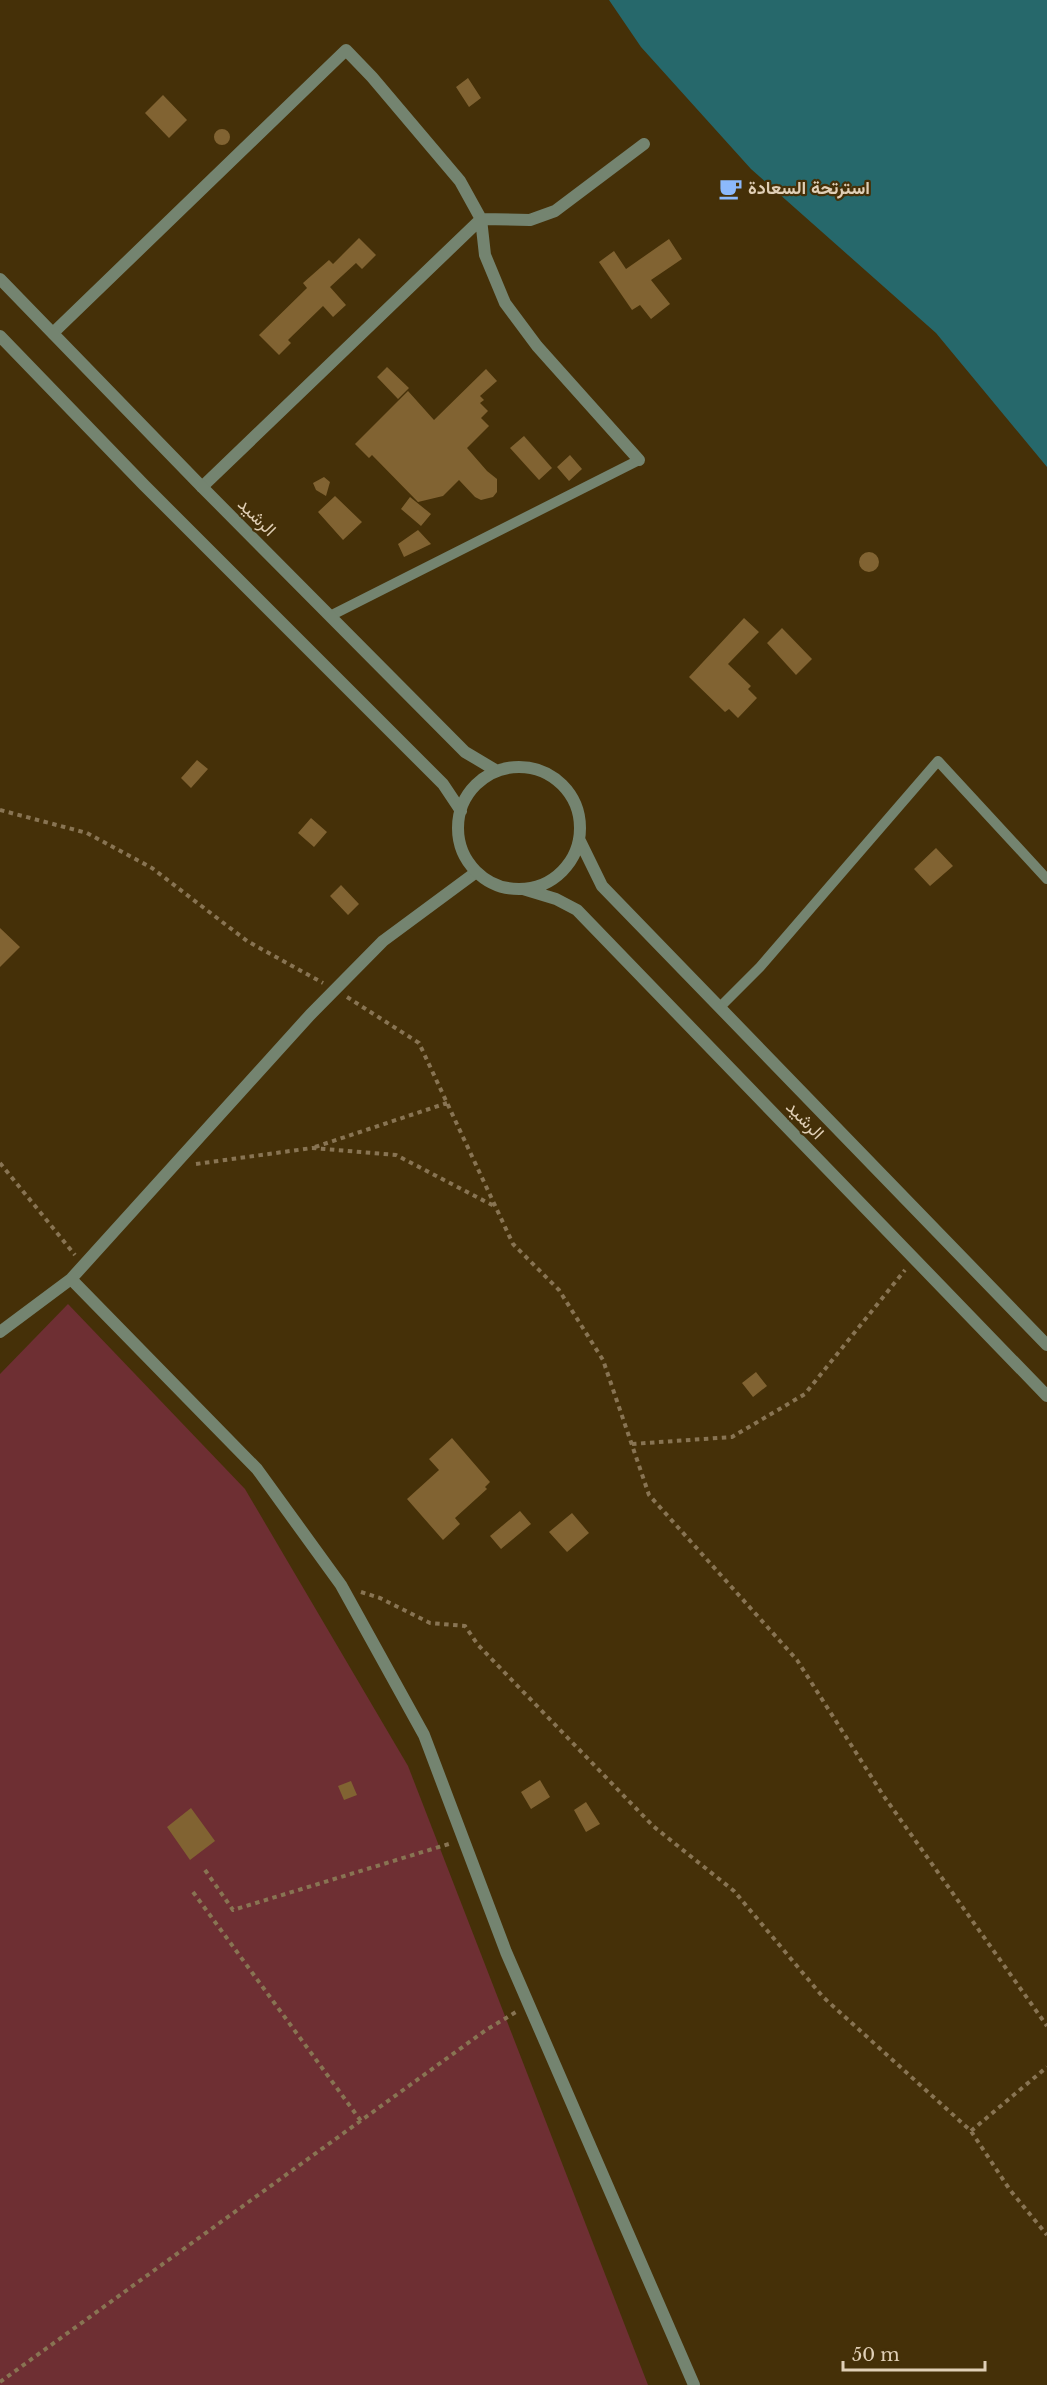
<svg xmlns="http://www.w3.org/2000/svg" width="1047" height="2385" font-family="'Libre Baskerville',Vazirmatn,serif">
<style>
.green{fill:#6e2f33}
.water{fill:#26686b}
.building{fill:#816332}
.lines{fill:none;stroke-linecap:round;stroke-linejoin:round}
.path{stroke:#887453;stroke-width:4;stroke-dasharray:4.5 4.5;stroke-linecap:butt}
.service{stroke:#748470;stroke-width:10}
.minor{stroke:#748470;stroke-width:12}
.tertiary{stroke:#748470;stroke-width:12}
.labels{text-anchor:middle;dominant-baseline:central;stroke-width:4.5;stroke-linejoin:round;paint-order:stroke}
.poi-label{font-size:18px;font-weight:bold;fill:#e0cfb6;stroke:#453008;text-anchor:start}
.street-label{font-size:18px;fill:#e0cfb6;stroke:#453008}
</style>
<rect width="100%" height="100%" fill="#453008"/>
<path class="green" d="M68 1304 245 1489 408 1766 648 2385H0V1374Z"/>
<path class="water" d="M609 0H1047V467L936 333 751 169 641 47Z"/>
<path class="building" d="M468 78 481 98 469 107 456 87Z
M163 95 187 120 169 138 145 113Z
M214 137a8 8 0 1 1 16 0a8 8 0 1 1-16 0Z
M359 238 376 255 362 269 356 263 330 287 346 305 333 317 323 306 288 340 291 343 279 355 259 335 307 288 303 283 329 260 333 264Z
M669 239 682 259 651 280 670 304 651 319 640 305 632 310 599 262 614 251 626 269Z
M387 367 409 388 398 399 377 377Z
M486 369 497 381 480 396 484 400 480 403 488 411 481 418 489 426 467 448 487 471 497 479V492L493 497 481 500 475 497 459 480 443 496 418 502 372 455 369 458 355 444 408 391 434 420Z
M524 436 552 468 539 480 510 448Z
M570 455 582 469 569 481 557 467Z
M324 477 330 482 326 496 316 490 313 483Z
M335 496 362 522 343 540 318 512Z
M410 497 431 514 421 526 401 509Z
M418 530 431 544 404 557 398 544Z
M859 562a10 10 0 1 1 20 0a10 10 0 1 1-20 0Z
M744 618 759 632 728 664 751 686 748 689 757 698 738 718 729 709 725 712 689 677Z
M782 628 812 659 796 675 767 643Z
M197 760 208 769 191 788 181 778Z
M311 818 327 832 314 847 298 833Z
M936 848 953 866 930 886 914 869Z
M341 885 359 904 348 915 330 896Z
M0 928 20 947 0 967Z
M756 1372 767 1386 753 1397 742 1383Z
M452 1438 490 1482 485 1487 487 1489 455 1518 460 1524 443 1540 407 1499 439 1470 429 1459Z
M520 1511 531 1524 501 1549 490 1536Z
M572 1513 589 1533 567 1552 549 1532Z
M540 1780 550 1797 531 1809 521 1792Z
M351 1781 357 1795 344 1800 338 1786Z
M586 1802 600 1824 586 1832 574 1810Z
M191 1808 215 1841 190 1860 167 1827Z"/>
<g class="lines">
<path class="path" d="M0 810 87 833 152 868 247 941 323 983
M347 997 419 1043 513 1244 559 1290 603 1360 649 1495 797 1660 883 1795 1047 2026
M315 1147 447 1103
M0 1163 75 1255
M196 1164 312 1148 396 1155 496 1207
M632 1444 732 1437 805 1394 905 1270
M361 1592 380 1598 430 1623 465 1626 478 1645 653 1826 734 1891 823 1997 971 2131 1010 2190 1047 2235
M205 1870 233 1910 452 1843
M193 1892 361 2121
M971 2131 1047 2067
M0 2382 486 2030 516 2012"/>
<path class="service" d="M330 616 639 460
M720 1007 760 967 938 761 1047 879"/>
<path class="minor" d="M53 333 346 50 372 77 460 181 481 219 485 255 505 303 537 346 639 460
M202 487 481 219 530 220 555 211 644 144
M71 1279 257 1469 341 1585 424 1735 506 1952 694 2385
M0 1332 71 1279 310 1015 383 941 475 873"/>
<path class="tertiary" d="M0 279 202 487 465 752 497 771
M0 336 144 485 443 784 461 811
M458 828a61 61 0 1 1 122 0a61 61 0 1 1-122 0Z
M579 839 602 886 1047 1345
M523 889 556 899 577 910 1047 1396"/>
</g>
<defs>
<symbol id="cafe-bare" viewBox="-9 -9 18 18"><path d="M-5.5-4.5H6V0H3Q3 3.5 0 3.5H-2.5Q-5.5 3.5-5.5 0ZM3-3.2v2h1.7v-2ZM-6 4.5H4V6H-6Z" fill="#8cb9fc" stroke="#453008" stroke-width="2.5" paint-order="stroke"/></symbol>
</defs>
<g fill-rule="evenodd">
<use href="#cafe-bare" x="714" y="172" width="33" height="33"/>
</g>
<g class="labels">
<g class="poi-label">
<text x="748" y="188">استرتحة السعادة</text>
</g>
<g class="street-label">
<text transform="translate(257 517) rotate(45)">الرشيد</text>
<text transform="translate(805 1120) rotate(46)">الرشيد</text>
</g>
</g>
<path d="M843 2361v9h142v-9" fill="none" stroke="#e0cfb6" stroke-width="3"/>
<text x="852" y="2361" font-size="18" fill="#e0cfb6" stroke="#453008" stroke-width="4.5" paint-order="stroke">50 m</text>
</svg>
